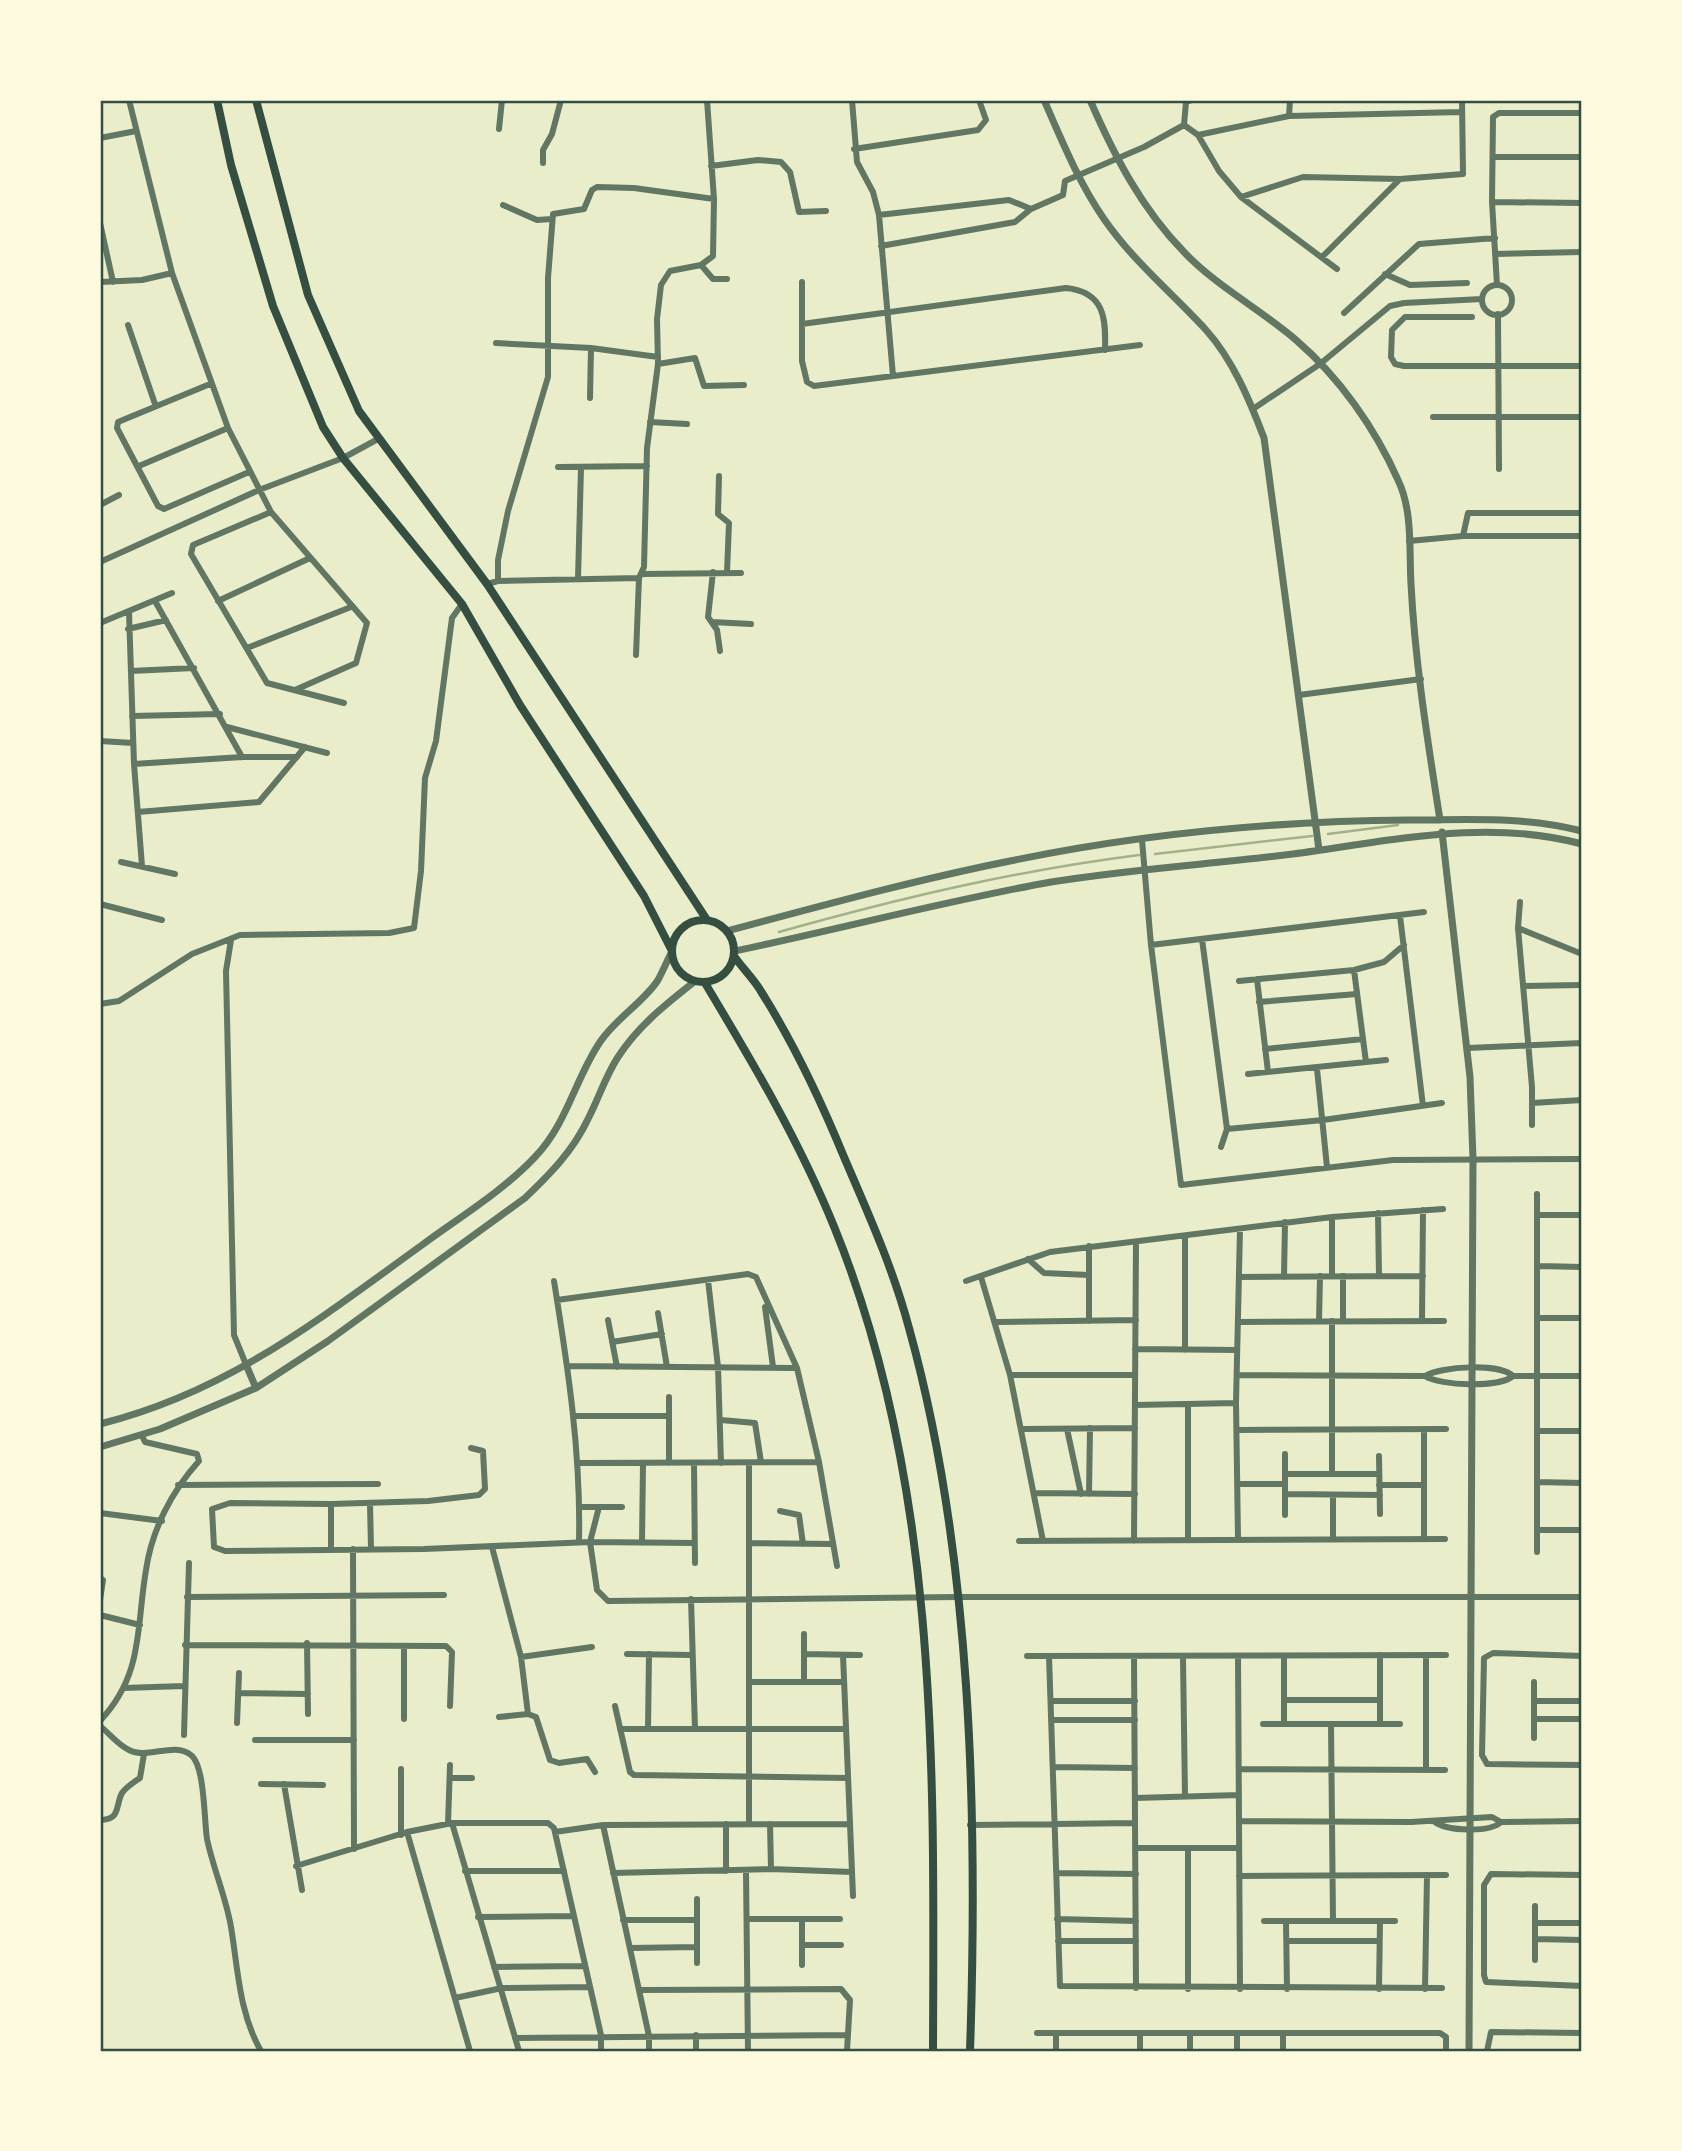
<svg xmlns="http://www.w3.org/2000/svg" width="1682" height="2151" font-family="'IBM Plex Sans',sans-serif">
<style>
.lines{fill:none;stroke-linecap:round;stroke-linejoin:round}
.stream{stroke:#a3b18a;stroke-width:2.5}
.minor{stroke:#617663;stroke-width:6}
.tertiary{stroke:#617663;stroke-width:7}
.secondary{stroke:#344e41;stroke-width:8}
.neatline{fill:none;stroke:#344e41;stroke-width:2.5}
</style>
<rect width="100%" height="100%" fill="#e9edc9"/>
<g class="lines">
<path class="stream" d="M1328 834 1398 825
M1155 854 1312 836
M779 932C900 898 1014 871 1139 855"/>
<path class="minor" d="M129 100 172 273 228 428 271 512 367 623 356 663 295 690
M707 100H812
M852 100 857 162 873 192 879 215 893 376
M1289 116 1290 100
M1184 125 1198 135 1289 116 1462 112
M499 129 502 100
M1198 135 1219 171 1241 197 1337 269
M100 138 136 131
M854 149 978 130 986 120 979 100
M1493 157H1582
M543 163V150L552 134 561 100
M711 166 758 160 781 162 790 172 799 212 826 211
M1241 197 1303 177 1400 179
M1492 202 1582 203
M503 205 537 220 552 219
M879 215 1009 200 1031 209
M100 223 113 282
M881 246 1015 222 1031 209 1063 195 1065 181 1144 147 1184 125 1186 102 1192 100
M1495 254 1582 252
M1322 257 1400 179 1463 174 1462 100
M701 265 713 279H727
M1385 274 1410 285 1467 283
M100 282 142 280 172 273
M802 282V361L807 382 814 386 1140 345
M1497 285 1492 202 1493 117 1499 113H1582
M1482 300a15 15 0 1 1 30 0a15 15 0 1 1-30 0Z
M1582 301V314
M1344 313 1419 244 1495 238
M1498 314 1499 469
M1472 317H1405L1392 330 1391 357 1395 364 1404 366H1582
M802 324 1066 288C1105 292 1106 319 1105 350
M128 325 155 404
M496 343 591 348
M658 364 695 358 704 386 744 385
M210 384 118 422 117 428 158 506 164 509 249 472
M590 398 591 348 658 357
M1253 409 1320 364 1390 306 1404 303 1482 299
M1433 417H1582
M650 422 687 424
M139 466 228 428
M558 467 647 466
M719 476 718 514 729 523 727 572
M100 505 119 495
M271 512 193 545 191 554 267 683 344 703
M1463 536 1468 513H1582
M1409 541 1463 536H1582
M100 562 259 490 343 458 378 439
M713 572 708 617 717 630 720 651
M642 574 741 573
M578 579 581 468
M498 581V560L508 511 548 377V278L553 214 584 209 592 190 597 187 634 188 714 199
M487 584 498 581 639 578
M155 601 242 757
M218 601 310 558
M129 612 134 764 142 866
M712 622 751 624
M100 623 172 593
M128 629 166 620
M247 648 351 607
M636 655 639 578 644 567 647 448 658 364 657 319 661 285 670 271 701 265 713 256 714 199 707 100
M131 671 194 668
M1299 695 1421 679
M132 716 220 714
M227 727 327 753
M100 741 133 743
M134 764 242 757H297
M138 812 259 802 305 747
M1142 840 1151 945 1181 1185 1393 1160 1582 1159
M121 862 175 874
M1520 902 1518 928 1532 1087V1125
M100 904 162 920
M1400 916 1423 1106
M1518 928 1582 954
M1202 939 1227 1129 1221 1147
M231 940 226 971 234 1335 247 1367
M1151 945 1424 912
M1354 970 1366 1062
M1257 979 1268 1072
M1239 981 1354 970 1384 962 1404 945
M1523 986 1582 985
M1259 1002 1357 994
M100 1004 119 1001 192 954 240 935 389 933 414 928 421 871 425 778 436 741 452 618 462 604
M1467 1048 1582 1043
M1265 1049 1363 1039
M1317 1069 1327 1167
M1248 1074 1386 1060
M1532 1103 1582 1100
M1227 1129 1323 1120 1442 1103
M1378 1213 1379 1276
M1537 1215H1582
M1185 1236V1350
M1089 1246V1321
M1028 1259 1044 1273 1089 1275
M1538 1266 1582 1267
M1332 1276V1217
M981 1277 1010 1375 1043 1541
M1239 1277 1423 1276
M1284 1277 1285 1222
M708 1280 718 1367 721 1463
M554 1281C568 1368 581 1453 579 1541
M966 1281 1050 1252 1332 1217 1443 1209
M557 1300 748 1274 756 1277 797 1368 819 1462 837 1566
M765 1307 773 1367
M658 1313 667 1367
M1538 1318H1582
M608 1320 617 1367
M1319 1321 1320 1276
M1332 1321V1473
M1343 1321V1276
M1422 1321 1423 1210
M997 1322 1136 1320
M1238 1322 1444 1321
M612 1342 662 1334
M1135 1349 1237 1350
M568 1366 797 1368
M1010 1375H1135
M1237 1375 1425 1376C1440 1386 1500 1388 1513 1376H1582
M1425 1376C1442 1366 1499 1363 1513 1376
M669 1397V1463
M1135 1405 1236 1403
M1188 1405V1540
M575 1416H669
M721 1420 755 1423 761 1462
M1023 1429 1135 1428
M1067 1429 1081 1494
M1424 1429V1539
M1237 1430 1446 1429
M1538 1431H1582
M1285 1454V1515
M1379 1456 1380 1514
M579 1463 819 1462
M694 1463 695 1563
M749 1463V1824
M1285 1474H1379
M1537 1482 1582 1483
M1238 1484H1285
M178 1485 378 1484
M1379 1485H1424
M1034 1493 1135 1494
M1089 1494 1090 1428
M1285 1494 1380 1495
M331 1504 428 1501 479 1495 485 1489 483 1451 471 1448
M370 1504 371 1548
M580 1507H622
M599 1507 590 1542 694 1543
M780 1511 799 1515 803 1544
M100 1513 162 1521
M1537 1530H1582
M1238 1539 1236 1403 1240 1229
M1333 1539V1495
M1019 1541 1445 1539
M1134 1541 1136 1243
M642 1543 643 1463
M749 1543 833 1544
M492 1547 521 1657 528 1714 499 1717
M331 1549V1504L230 1503 212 1509 214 1547 225 1551 424 1549 590 1542 597 1590 608 1601 957 1597H1582
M353 1549 354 1849
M1537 1552V1194
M100 1578 103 1580 100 1600
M187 1597 444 1595
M691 1599 695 1729
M100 1615 140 1625
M307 1643 308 1714
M185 1645 446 1646 452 1652 450 1706
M404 1646V1719
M627 1654 692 1655
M804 1654 860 1655
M843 1655 853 1896
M1027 1656 1446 1655
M1049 1656 1060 1986 1442 1988
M1134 1656 1136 1988
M1238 1656 1240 1989
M1284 1656V1724
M1582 1656 1493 1653 1484 1658 1482 1755 1487 1764 1582 1765
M521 1657 592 1647
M1183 1658 1185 1796
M749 1682H844
M804 1682V1634
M1534 1682V1738
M124 1688 184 1686
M238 1693 308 1694
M1284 1700H1380
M1051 1701H1135
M1534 1701H1582
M615 1706 630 1772 634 1775 848 1778
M528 1714 536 1717 550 1760 559 1763 587 1759 595 1772
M1534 1719H1582
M1052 1720H1135
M100 1721C144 1674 136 1628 146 1570 152 1529 172 1491 199 1461L197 1454 145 1442 142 1436
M237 1723 239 1673
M1263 1724H1400
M1331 1724 1333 1921
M1380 1724V1655
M100 1726C109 1733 118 1745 129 1750 148 1760 174 1741 191 1755 205 1766 204 1820 207 1839 213 1868 226 1897 231 1927 238 1969 239 2013 261 2051
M620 1729H846
M648 1729 649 1654
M184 1735 189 1563
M255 1740H354
M1054 1767 1135 1768
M1239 1769 1445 1770
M1426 1770V1655
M450 1778H472
M261 1784 323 1785
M284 1784 302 1890
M1135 1798 1239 1795
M100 1820C121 1820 115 1806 122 1793 126 1787 134 1782 140 1778L144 1754
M1239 1821 1411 1822 1492 1817 1501 1822 1582 1821
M1435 1822C1447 1831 1490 1833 1501 1822
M452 1823 519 2051
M448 1824 450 1765
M770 1824 771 1869
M970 1825 1135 1823
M407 1832 470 2051
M555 1832 603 1825
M401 1835V1769
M1135 1848H1239
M1188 1849V1989
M296 1866 407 1832 452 1823H548L554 1828 601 2035V2051
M465 1871H564
M726 1871V1824
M746 1871 748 2051
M613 1873 771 1869 852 1872
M1057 1873 1136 1874
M1582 1875 1491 1874 1484 1885V1975L1486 1982 1582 1986
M1239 1876 1446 1875
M697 1899V1963
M1535 1906V1960
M478 1917 574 1916
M747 1919H840
M1057 1919 1136 1921
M623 1920H697
M802 1920V1965
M1264 1921H1395
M1286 1921 1287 1989
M1535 1923H1582
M1535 1939 1582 1940
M1058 1941H1136
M1287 1941H1379
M802 1945H841
M630 1948 697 1947
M494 1967 585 1966
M1379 1989 1380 1921
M1425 1989 1427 1875
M639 1990 841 1989 850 2000 847 2051
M455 1998 502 1988 590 1987
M1037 2033H1440L1446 2037V2051
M1140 2033V2051
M1283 2033V2051
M696 2035V2051
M515 2038 848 2035
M649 2051V2036L603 1825 850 1824
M1056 2051V2033
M1190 2051V2033
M1237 2051V2033
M1487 2051 1491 2032 1582 2033"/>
<path class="tertiary" d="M1044 100C1062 141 1079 183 1104 219 1133 261 1172 293 1206 330 1233 360 1250 401 1264 438L1319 850
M1090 100C1114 155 1141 208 1184 252 1216 286 1260 309 1296 340 1339 377 1375 428 1398 480 1413 511 1409 550 1411 584 1415 663 1428 743 1440 820
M1442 832 1470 1077 1473 1159 1469 2051
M727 931C821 906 915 880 1010 861 1140 834 1276 821 1409 820 1469 820 1523 816 1582 831
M735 951C840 929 945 901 1051 882 1131 869 1213 864 1293 854 1391 841 1485 818 1582 844
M247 1367 256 1388
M100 1424C228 1392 318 1320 422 1245 460 1217 503 1191 535 1157 567 1124 575 1079 600 1042 616 1018 644 1002 658 980 663 971 667 961 672 951
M100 1447 160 1429 256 1388 328 1341 525 1198C550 1174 573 1151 588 1119 599 1098 605 1077 618 1057 638 1026 666 1004 694 982"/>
<path class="secondary" d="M217 100 231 165 273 306 323 427 343 458 462 604 520 705 644 896 672 951
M256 100 308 295 359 411 487 584 707 920
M672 951a31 31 0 1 1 62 0a31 31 0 1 1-62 0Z
M734 956C743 969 755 980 762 993 794 1044 821 1101 844 1157 868 1213 893 1268 909 1328 972 1554 978 1818 970 2051
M705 983C753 1063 800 1142 835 1229 940 1488 934 1777 933 2051"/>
</g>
<rect width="1682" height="2151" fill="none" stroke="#fefae0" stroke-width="203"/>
<rect x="102" y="102" width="1478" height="1948" class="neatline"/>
</svg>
